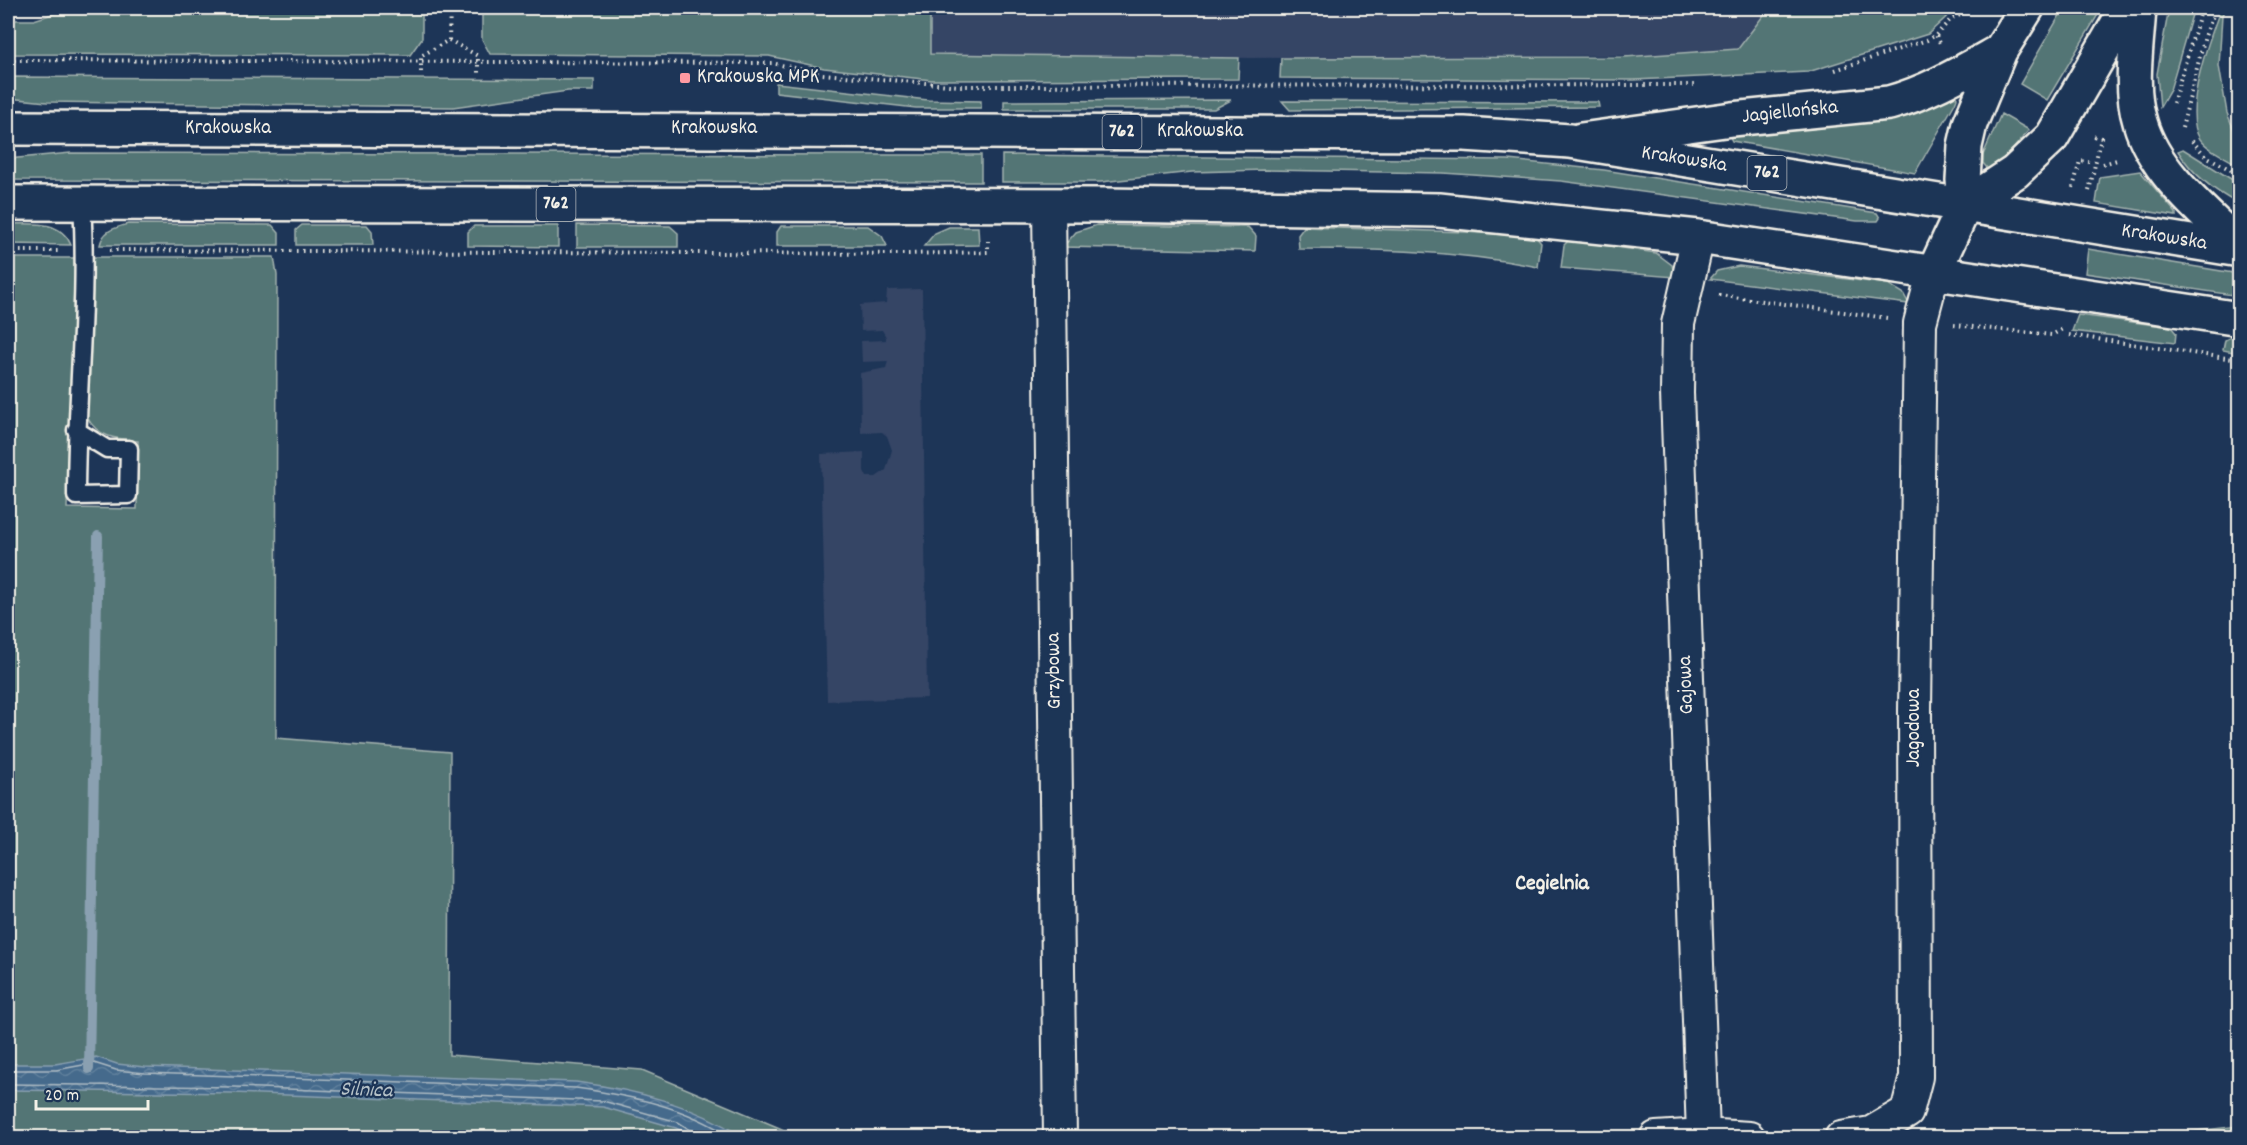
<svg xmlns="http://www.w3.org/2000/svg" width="2247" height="1145" font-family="Dekko,sans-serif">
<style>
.built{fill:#344465}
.green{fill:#527474;stroke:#a3b2ae;stroke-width:1.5}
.water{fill:url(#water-waves);stroke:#8aa0b1;stroke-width:1.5}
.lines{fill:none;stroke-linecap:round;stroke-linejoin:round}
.shore{stroke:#aebbc3;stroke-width:1.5}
.stream{stroke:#8aa0b1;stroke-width:10}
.lane-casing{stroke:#f4f1e8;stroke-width:21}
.street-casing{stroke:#f4f1e8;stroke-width:36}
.secondary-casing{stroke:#f4f1e8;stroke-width:38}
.primary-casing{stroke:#f4f1e8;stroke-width:38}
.path{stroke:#f4f1e8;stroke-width:4;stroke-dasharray:1.5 4.5;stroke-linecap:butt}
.lane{stroke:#1d3557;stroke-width:16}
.street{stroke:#1d3557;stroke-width:32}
.secondary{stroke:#1d3557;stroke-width:33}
.primary{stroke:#1d3557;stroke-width:33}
.poi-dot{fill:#ff9aa2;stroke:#1d3557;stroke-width:2}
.labels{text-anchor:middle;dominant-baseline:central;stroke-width:4.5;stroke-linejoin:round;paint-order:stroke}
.shield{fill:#1d3557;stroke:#b4b9bc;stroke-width:1.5}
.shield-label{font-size:20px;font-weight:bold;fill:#f4f1e8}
.poi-label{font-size:21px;fill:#f4f1e8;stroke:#1d3557;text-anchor:start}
.street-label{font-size:21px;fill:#f4f1e8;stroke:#1d3557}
.neighbourhood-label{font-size:22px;font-weight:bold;fill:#f4f1e8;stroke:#1d3557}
.water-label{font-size:22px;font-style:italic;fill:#b6c2c8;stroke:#1d3557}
</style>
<defs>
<pattern id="water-waves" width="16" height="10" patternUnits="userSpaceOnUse" patternTransform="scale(1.5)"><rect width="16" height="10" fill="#446a8c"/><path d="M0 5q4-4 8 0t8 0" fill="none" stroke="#60809c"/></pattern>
</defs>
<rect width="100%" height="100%" fill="#1d3557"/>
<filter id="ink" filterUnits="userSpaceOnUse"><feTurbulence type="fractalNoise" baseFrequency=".0167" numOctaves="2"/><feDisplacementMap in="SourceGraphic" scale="12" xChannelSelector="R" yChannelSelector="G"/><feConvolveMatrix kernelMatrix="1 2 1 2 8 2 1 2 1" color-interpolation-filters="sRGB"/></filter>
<g filter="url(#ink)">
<path class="built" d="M930 8H1878L1738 49 1671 55 1251 58 930 54Z
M922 289 927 698 827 701 821 454 864 452V471L867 477H876L886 470 892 450 887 436 882 432 861 433 860 373 886 368 888 361 862 362 861 341 886 340V337L882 330 861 331 860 305 886 303 887 290Z"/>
<path class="green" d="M71 8H422V38L410 55 8 54V20H34Z
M482 8H930V54L1239 58 1238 79 932 80 824 68 769 56 490 54 482 39Z
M1769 8H1956L1928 34 1808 72 1634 80 1280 78 1281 58 1624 57 1738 49Z
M2064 8H2102L2047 100 2020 84Z
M2169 8H2194L2170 90 2160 107 2157 74Z
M2221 8H2226L2222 15 2219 66 2227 113 2239 142V165C2227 158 2209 151 2200 139 2182 111 2210 37 2221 8Z
M8 77 594 80V91H568L453 107 47 102 8 98Z
M776 83 928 100 981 101V108H916L776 92Z
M1952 92 1957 98 1955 103 1915 173 1732 141 1730 137 1734 134 1849 123Z
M1231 100 1214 109H1004V101Z
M1282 101 1598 102 1599 107 1290 110Z
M2001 114 2029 130 2002 162 1991 169 1987 168 1983 163V155Z
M2183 149 2239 184V204C2216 192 2192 174 2178 151Z
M71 153 895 155H981V182L8 180V159Z
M1002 155 1508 160 1604 170 1877 213 1880 218 1878 221H1857L1561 181 1443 173 1265 170 1192 172 1101 182H1002Z
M2140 171 2176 213V216L2096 203 2100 177Z
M8 224C31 224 60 219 71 245L8 244Z
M128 224 272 225 279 233V245H100C103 230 115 228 128 224Z
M302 225H367L372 231 373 245H296V230Z
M577 225 670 226 678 233V247H577Z
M1097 225 1248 227 1256 236 1255 251 1063 247 1076 232Z
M474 226H558V247L468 246V232Z
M781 226H868L882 236 887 246H777V232Z
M949 227H978L979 245 924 246 935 233Z
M1304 227 1465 232 1536 237 1541 243 1538 267C1458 251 1380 249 1299 249L1298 235Z
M1569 240 1656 253 1672 265 1675 277 1561 268 1564 245Z
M2088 249 2239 274V296L2085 273Z
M91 257H274L277 275 276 738 450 752 449 1055 642 1070 801 1137H8V258H75L67 508 137 509 138 441C117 439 98 438 87 417Z
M1739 266 1888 284 1903 293 1909 304 1710 279 1717 271Z
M2078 315 2171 327 2176 333 2175 343 2072 331Z
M2233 336 2239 337V353L2223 350 2225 340Z
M2239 1126V1137H2144Z"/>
<path class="water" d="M96 1057 117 1064 145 1067 576 1082C637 1090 691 1104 743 1137H693L676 1128 603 1107 233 1093 8 1090V1064H55Z"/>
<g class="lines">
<path class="shore" d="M8 1070H56L94 1063 116 1070 145 1073 576 1088C631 1096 685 1106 732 1138
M8 1084 234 1087 603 1101 678 1122 692 1131 694 1138"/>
<path class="stream" d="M89 1069 98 536"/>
<defs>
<path id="lane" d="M76 430 107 449H129L128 495 76 496C76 398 88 300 82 203"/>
<path id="street" d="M1049 205 1060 1138
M1698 237 1678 324 1677 393 1703 1135
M1656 1138 1703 1135 1749 1138
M1841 1138 1871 1133 1907 1112 1916 1077 1915 710 1920 323 1933 274"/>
<path id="secondary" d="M2139 8C2137 44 2129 87 2140 122 2154 172 2204 212 2240 247
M1581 140 1732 119 1889 103C1929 92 1964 71 2000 51
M1965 205 2015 172 2052 137 2127 8
M1933 274 1965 205 1963 180 1965 146 1970 124 2000 51 2027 8"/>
<path id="primary" d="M8 128 1464 134 1570 141 2240 250
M8 203 1104 205 1439 210 1698 237 2240 319"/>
</defs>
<use href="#lane" class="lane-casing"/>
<use href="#street" class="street-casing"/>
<use href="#secondary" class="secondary-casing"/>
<use href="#primary" class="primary-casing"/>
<path class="path" d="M1936 35 1952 18 1964 14
M449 40 478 56V73
M449 40 450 8
M8 60 772 63 822 74 960 86 1697 85
M1835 70 1927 40 1936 35 1941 45
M421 72V56L449 40
M2173 103 2202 8
M2182 128 2205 36 2216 8
M2192 141 2206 156 2240 175
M2103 164 2117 160
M2073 188 2080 161 2089 162
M2089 191 2101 138 2093 136
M110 250 905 254 988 252V241
M8 251H58
M1719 295 1887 318
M1954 325 2052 335 2064 328
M2069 335 2240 360"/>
<use href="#lane" class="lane"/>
<use href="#street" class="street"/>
<use href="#secondary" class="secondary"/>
<use href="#primary" class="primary"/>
</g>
</g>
<rect class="poi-dot" x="679" y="72" width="12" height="12" rx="3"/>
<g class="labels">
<g class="shield">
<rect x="1102.5" y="115" width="39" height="34" rx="4.5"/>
<rect x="1747.5" y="156" width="39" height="34" rx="4.5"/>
<rect x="536.5" y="187" width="39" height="34" rx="4.5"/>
</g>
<g class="shield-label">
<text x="1122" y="132">762</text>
<text x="1767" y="173">762</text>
<text x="556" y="204">762</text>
</g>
<g class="poi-label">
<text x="697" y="78">Krakowska MPK</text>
</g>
<g class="street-label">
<text transform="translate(1790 113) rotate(-6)">Jagiellońska</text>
<text x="228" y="129">Krakowska</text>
<text x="714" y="129">Krakowska</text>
<text x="1200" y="132">Krakowska</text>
<text transform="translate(1684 160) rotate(9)">Krakowska</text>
<text transform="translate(2164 238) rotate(9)">Krakowska</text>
<text transform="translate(1055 671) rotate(-91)">Grzybowa</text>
<text transform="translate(1687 685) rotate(-92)">Gajowa</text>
<text transform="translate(1915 728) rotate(-90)">Jagodowa</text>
</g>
<g class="neighbourhood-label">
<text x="1552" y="884">Cegielnia</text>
</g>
<g class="water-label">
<text transform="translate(366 1091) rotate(2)">Silnica</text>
</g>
</g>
<rect width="2247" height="1145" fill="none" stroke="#1d3557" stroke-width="30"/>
<rect x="15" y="15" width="2217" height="1115" fill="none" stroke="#f4f1e8" stroke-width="2" filter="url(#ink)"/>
<path d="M36 1100v9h112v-9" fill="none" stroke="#f4f1e8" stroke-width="3"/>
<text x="45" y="1100" font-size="18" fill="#f4f1e8" stroke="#1d3557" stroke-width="4.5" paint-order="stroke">20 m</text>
</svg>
